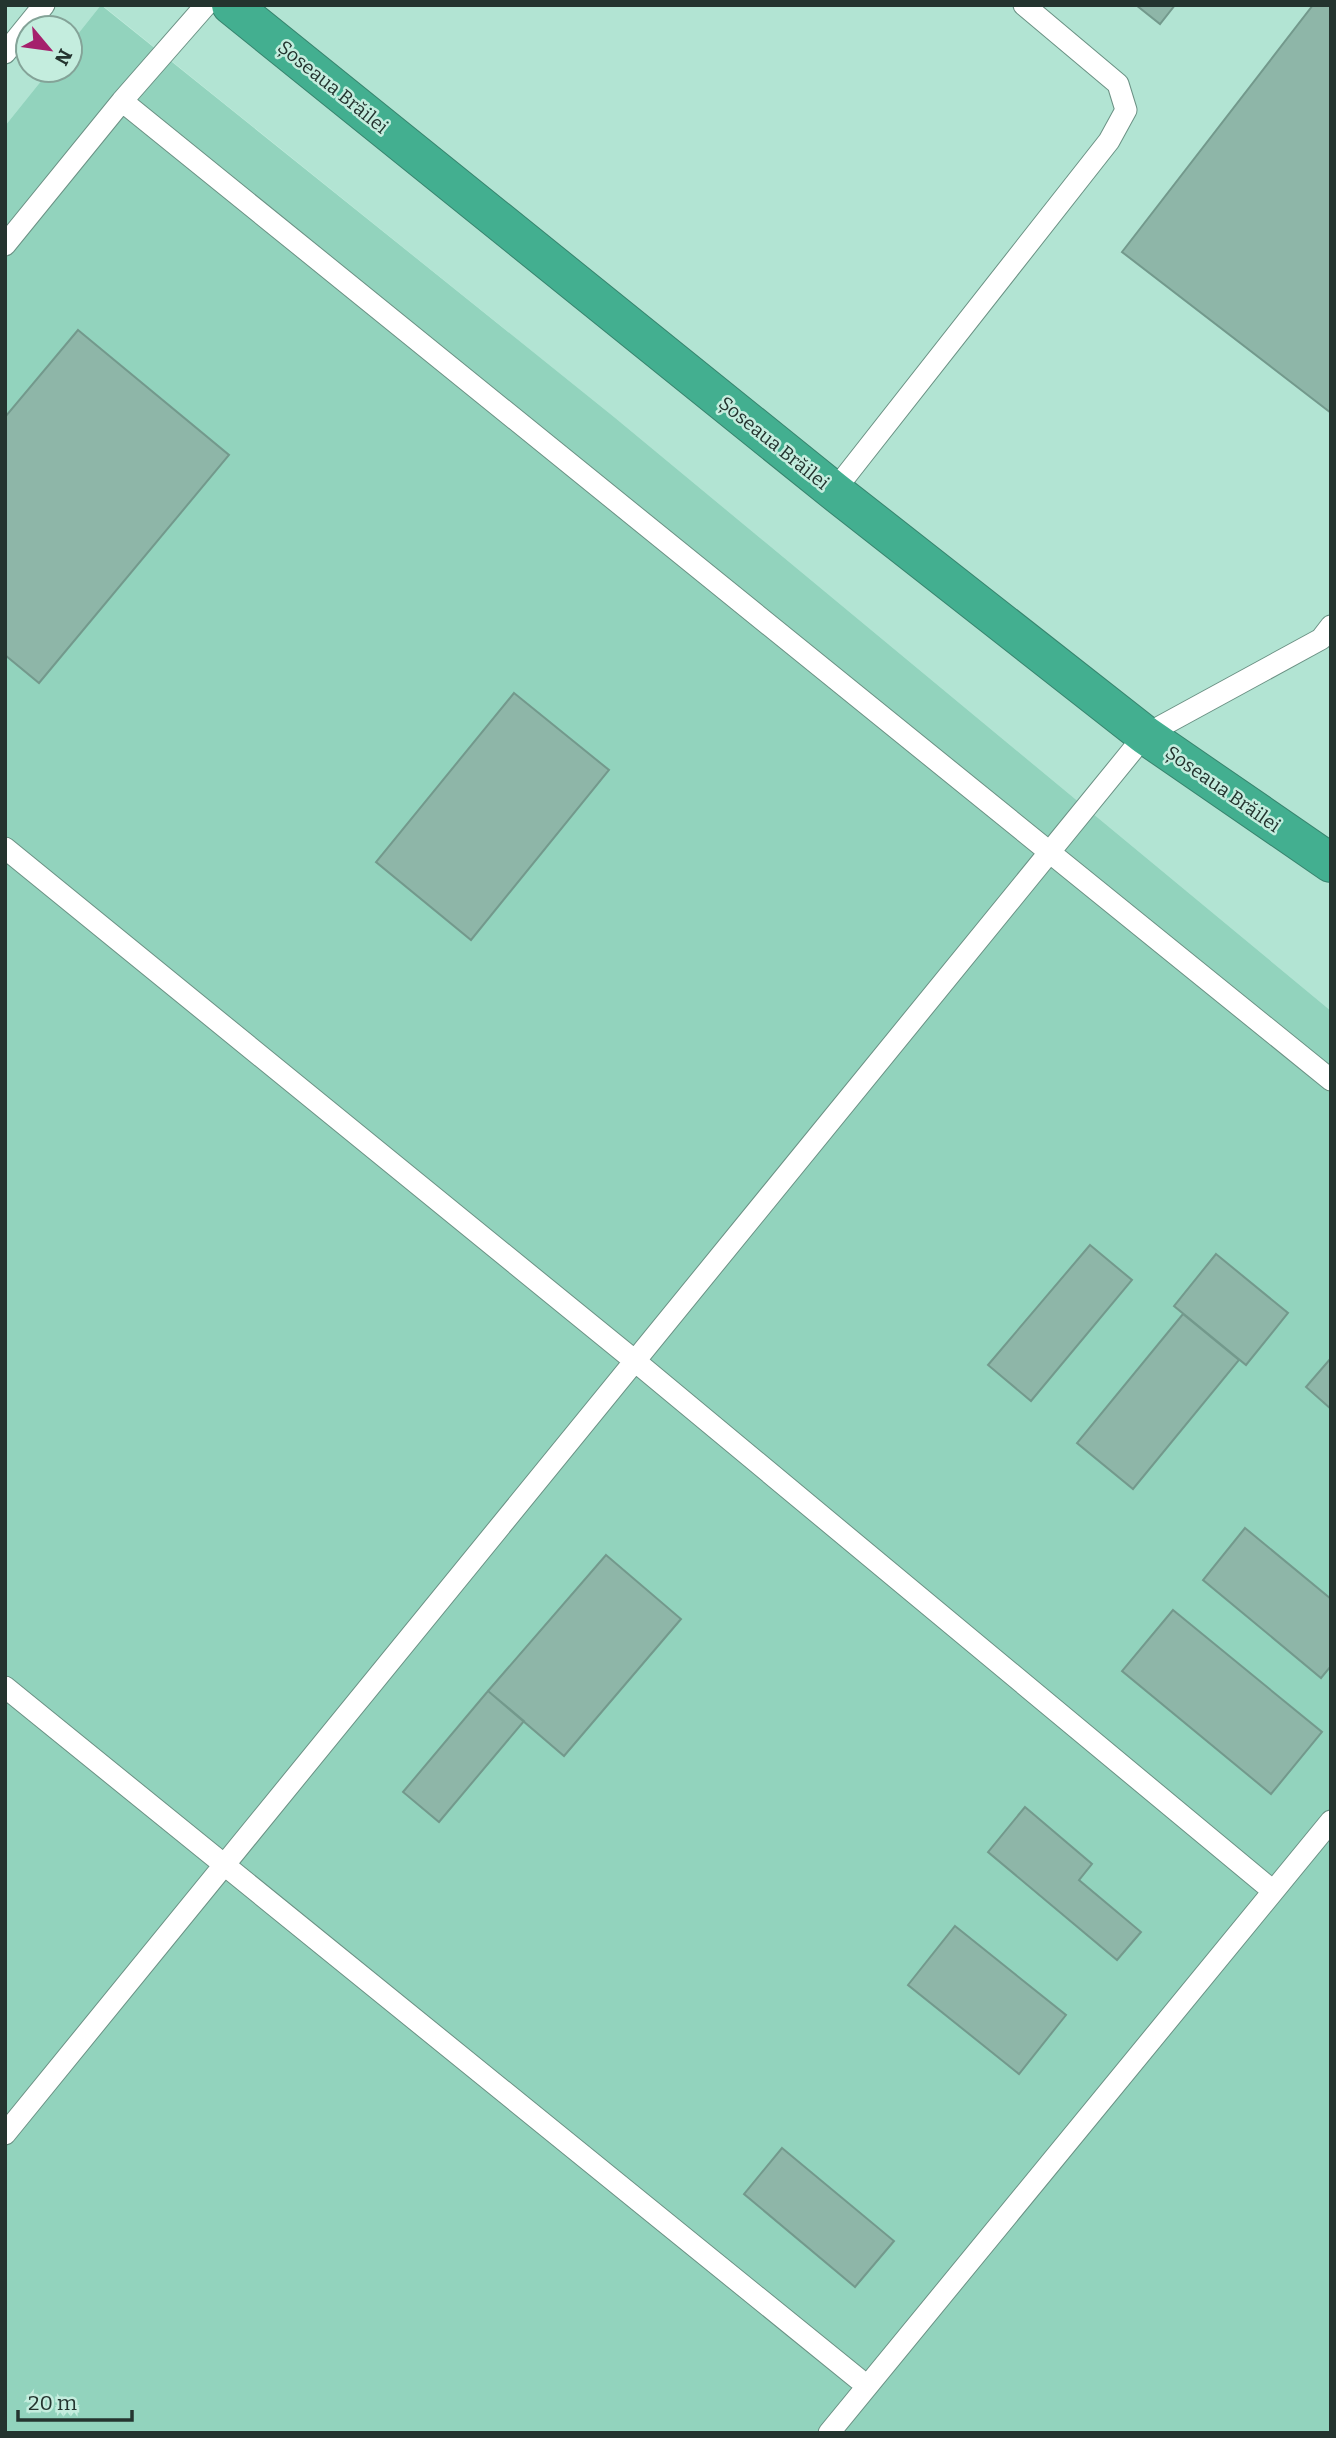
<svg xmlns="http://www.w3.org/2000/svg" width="1336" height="2438" font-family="Bitter,serif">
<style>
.built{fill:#b2e4d3}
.green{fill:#92d3bd}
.building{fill:#8eb6a8;stroke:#73998c;stroke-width:2}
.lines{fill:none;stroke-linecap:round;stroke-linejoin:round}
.lane-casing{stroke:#6b9184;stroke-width:23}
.highway-casing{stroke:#38846e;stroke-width:40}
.lane{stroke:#fff;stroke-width:21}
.highway{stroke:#43af90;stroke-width:38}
.labels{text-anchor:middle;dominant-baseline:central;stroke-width:5;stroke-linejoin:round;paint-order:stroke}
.street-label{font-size:19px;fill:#24342f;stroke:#c4edde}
</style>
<rect width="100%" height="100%" fill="#c4edde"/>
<path class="built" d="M5 5H101L70 44V28H28V70H50L5 126Z
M102 5H1331V1011L614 417Z"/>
<path class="green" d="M101 5 614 417 1331 1011V2433H5V126L50 70H70V44Z"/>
<path class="building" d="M1136 5H1175L1160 24Z
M1313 5H1331V413L1122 252Z
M78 330 229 455 39 683 5 655V417Z
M514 693 609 770 471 940 376 862Z
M1090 1245 1132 1280 1031 1401 988 1365Z
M1216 1254 1288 1313 1246 1365 1174 1306Z
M1183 1314 1239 1360 1133 1489 1077 1443Z
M1331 1358V1409L1306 1387Z
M1245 1528 1331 1599V1666L1321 1678 1203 1580Z
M606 1555 681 1619 564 1756 488 1691Z
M1173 1610 1322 1732 1271 1794 1122 1671Z
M488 1691 524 1721 439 1822 403 1792Z
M1025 1807 1092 1864 1079 1880 1141 1932 1117 1960 988 1852Z
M955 1926 1066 2015 1019 2074 908 1985Z
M782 2148 894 2241 855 2287 744 2194Z"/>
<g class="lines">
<defs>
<path id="lane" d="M5 53 44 5
M122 101 206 5
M5 245 122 101 1331 1080
M834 491 1109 141 1126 110 1118 84 1024 5
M5 848 635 1361 1273 1891
M5 1687 867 2386
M5 2134 1145 735 1321 639 1331 626
M829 2433 1331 1821"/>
<path id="highway" d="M231 5 834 491 1145 735 1331 863"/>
</defs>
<use href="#lane" class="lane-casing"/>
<use href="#highway" class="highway-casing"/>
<use href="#lane" class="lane"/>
<use href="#highway" class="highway"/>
</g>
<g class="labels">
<g class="street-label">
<text transform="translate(333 87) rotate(39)">Șoseaua Brăilei</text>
<text transform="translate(774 443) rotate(39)">Șoseaua Brăilei</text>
<text transform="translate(1223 789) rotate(35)">Șoseaua Brăilei</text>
</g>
</g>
<rect width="1336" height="2438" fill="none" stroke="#24342f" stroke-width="14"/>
<g transform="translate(49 49) rotate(119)"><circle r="33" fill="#c4edde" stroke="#84a398" stroke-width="2"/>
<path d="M0-5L12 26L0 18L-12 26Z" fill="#a5206c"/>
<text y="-10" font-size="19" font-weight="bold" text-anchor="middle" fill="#24342f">N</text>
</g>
<path d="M18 2410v10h114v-10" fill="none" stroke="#24342f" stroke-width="3.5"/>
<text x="28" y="2410" font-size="21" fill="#24342f" stroke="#c4edde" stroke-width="5" paint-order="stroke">20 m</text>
</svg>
